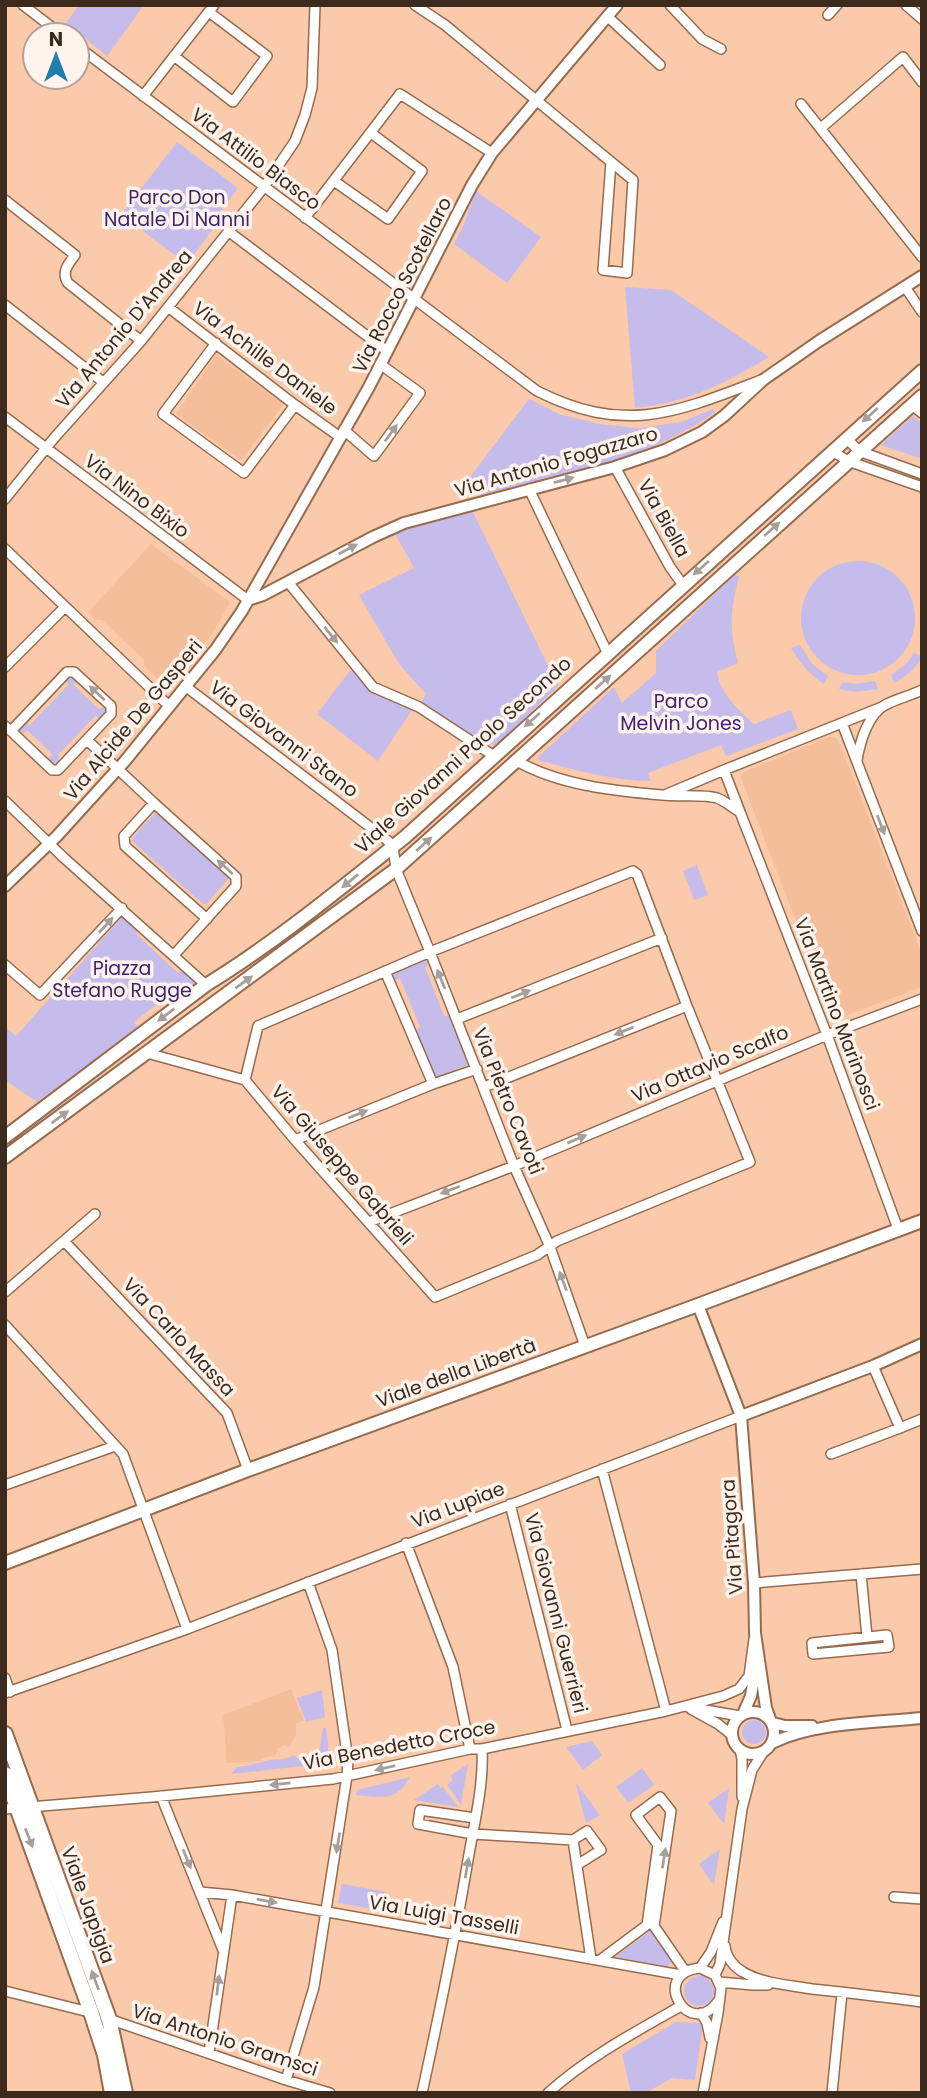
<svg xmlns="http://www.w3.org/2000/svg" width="927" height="2098" font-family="Poppins,sans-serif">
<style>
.built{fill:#f4be9a}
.green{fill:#c6bceb}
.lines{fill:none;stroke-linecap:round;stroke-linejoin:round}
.minor-casing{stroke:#966b4e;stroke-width:12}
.tertiary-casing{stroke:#966b4e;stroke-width:14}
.secondary-casing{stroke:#966b4e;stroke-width:16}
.primary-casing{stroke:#966b4e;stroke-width:18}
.minor{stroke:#fff;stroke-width:9}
.tertiary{stroke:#fff;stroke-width:10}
.secondary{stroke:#fff;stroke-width:12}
.primary{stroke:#fff;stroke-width:14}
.oneway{fill:#a79f99}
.labels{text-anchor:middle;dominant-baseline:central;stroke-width:7;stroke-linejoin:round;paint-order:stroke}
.street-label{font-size:19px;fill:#3c2a1d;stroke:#fef4ed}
.park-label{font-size:19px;fill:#3f2371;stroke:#fef4ed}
</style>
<rect width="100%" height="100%" fill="#facaaa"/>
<path class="built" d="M216 355 284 404 241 460 176 414Z
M151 544 230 602 215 630 168 689 144 666V660L102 620H96L88 612Z
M829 737 836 738 839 742 922 954V987L842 1017 833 1015 830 1010 741 778 742 774 746 771Z
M291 1689 304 1721 296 1723V1734L291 1744 287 1747 285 1745 277 1749 276 1755 265 1757 259 1761 227 1763 223 1715Z"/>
<path class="green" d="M79 5H144L107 56 66 23Z
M177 142 238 188 215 219 218 222 187 264 121 215Z
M476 191 541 237 507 283 454 244 464 224Z
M625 287 671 290 769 357C723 384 689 402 635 408Z
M529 399 559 414 599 424 639 428 681 422 713 409 715 412C650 460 558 474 481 495L466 482Z
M913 416 922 423V459L881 445Z
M472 510 558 686 499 743 491 745 455 725 421 702 426 694 399 664 359 595 414 568 394 532 421 523Z
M801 618a57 57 0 1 1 114 0a57 57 0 1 1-114 0Z
M735 574 739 577C730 611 729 629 738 663L717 672C720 694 738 709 754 724L791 710 798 729 726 756 721 745 648 773 651 781C613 781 575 770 538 760V757L614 687 622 703 656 673V651Z
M800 645 812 664 828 676 824 684C810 675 800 663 791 648Z
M914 653 922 656C916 669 906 676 894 683L891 675 907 663Z
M352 668 369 689 412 710 378 761 317 714Z
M69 676H71L78 682 73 685 99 709 105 707 107 710 99 720 96 715 58 755 60 762 54 764 47 758 53 755 28 731 22 733 19 729 27 721 29 726 68 685 66 678Z
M875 681 878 689 856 692 839 689 843 682 855 684Z
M157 811 230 877 206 904H203L132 841 133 837Z
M697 865 708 895 694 900 683 871Z
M122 917H125L138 930 136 934 178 973 183 970 196 983 193 987 189 985 179 987 134 1022 138 1028 37 1102 5 1080V1027L16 1036Z
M426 959 429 964 425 967 444 1016H451L469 1062 467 1065 437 1077H435L415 1031 420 1027 400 978 394 980 392 974Z
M319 1691H322L325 1717 306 1722 297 1698Z
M742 1732a12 12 0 1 1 24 0a12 12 0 1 1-24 0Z
M323 1728H326L330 1762 328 1765 315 1767 311 1764 320 1748Z
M592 1741 602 1755 583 1770 566 1747Z
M294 1755 304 1764 302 1766 231 1774 237 1767C247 1766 256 1764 265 1761 275 1758 285 1761 294 1755Z
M468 1764 461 1805 447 1785 453 1780 450 1776Z
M642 1768 654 1785 628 1803 616 1787Z
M410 1777C395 1803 382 1797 356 1795L357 1790Z
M438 1784 441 1788 443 1787 458 1807 414 1800Z
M577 1784 600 1815 586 1823 576 1785Z
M729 1788 724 1824 708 1803Z
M720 1849 714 1885 699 1864Z
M342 1884 387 1892 384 1911 338 1903Z
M650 1931 673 1961 667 1966 615 1957Z
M684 1991a15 15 0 1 1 30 0a15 15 0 1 1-30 0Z
M676 2022 703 2023 695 2080 673 2078 645 2093H631L622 2054Z"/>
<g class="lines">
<defs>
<path id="minor" d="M23 5 62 35
M415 5 445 25 633 180 627 273 603 270 611 162
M670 5 702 39 721 49
M906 5 922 19
M828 15 837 5
M608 17 660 65
M77 46 537 391C625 435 675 413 761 380
M174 56 233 102 267 56 209 12
M143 96 214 5
M801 104 922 257
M821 128 903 57 922 82
M334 181 388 219 422 171 371 133
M5 200 75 255C68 264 61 273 68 283L141 341
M305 218 400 94 492 153
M228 231 387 351
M905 287 922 312
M5 305 103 382
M168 307 295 405 340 437
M216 343 163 414 244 473 295 405
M912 405 922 413
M5 417 248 600
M344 430 374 456 420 393 380 364
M846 438 859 451 922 474
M832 451 848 461 922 487
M615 467 670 567 683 585
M529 489 607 652
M5 499 55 437 141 341 264 187 295 141 305 115 312 88 315 5
M5 549 169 706
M288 582 373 687 419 707 494 756
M5 667 65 607
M185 686 387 840 393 847 396 869 430 952 514 1166 550 1247 585 1346
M842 723 922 931
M5 726 11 731 52 770H58L111 714V706L74 672H67L11 731
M87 740 154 803
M515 760C558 785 614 791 662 795 677 797 705 794 717 798 725 801 733 808 740 812L827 1035 898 1229
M857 760C860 742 868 714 885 705 896 699 910 696 922 690
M724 770 882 707
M667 794 724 770 740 812
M5 801 63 857 206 985
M633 871 637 874 687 1006 750 1162 557 1241 537 1255 435 1297 295 1140 245 1080 258 1026 430 952Z
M174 955 236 886V877L154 803 124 836 125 846 207 919
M5 965 40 995 122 908
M385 971 433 1084
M457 1019 662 938
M147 1053 245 1080
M484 1087 687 1006
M295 1140 433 1084 477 1069
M369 1222 514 1166 827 1035 922 999
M64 1241 227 1413 248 1470
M5 1292 95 1214
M5 1325 123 1454 187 1629
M873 1366 900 1428 922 1419
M831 1454 900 1428
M602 1469 666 1711
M5 1485 115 1446
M510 1504 567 1730
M406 1543 453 1667 470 1749
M861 1574 867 1637
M754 1583 922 1569
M887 1635 889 1647 813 1654 812 1643Z
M5 1678 10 1692
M5 1693 187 1629 741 1416
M688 1707 740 1716
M691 1709 718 1724 732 1735
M740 1749 742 1759V1797
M161 1796 223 1950
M5 1809 152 1797 333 1779 470 1749H482L666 1711 723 1696 739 1689 749 1676 754 1639
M475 1818 420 1810 418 1824 473 1834 573 1840 591 1959
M573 1840 587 1831 601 1850 577 1865
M200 1892 232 1895 681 1975
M894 1897 922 1899
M725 1946C726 1957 734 1967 743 1972 763 1984 790 1985 812 1989 849 1993 885 1997 922 2002
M600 1960 647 1925 658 1845 636 1815 660 1797 671 1811 654 1926 685 1971
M700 1968 711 1952 723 1922
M715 1975 720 1964 742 1809 752 1770 764 1751
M719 1982 753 1985H768
M5 1991 93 2013
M701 2013 707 2023 710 2038
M106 2018 286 2080 330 2093
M209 2053 232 1895
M286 2080 314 1987 347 1776 348 1760 332 1650 308 1582
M422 2093C439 2015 455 1938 468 1860 474 1824 484 1785 482 1749
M548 2093C588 2057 635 2032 681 2006
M703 2093 718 2013 721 1988 715 1975 700 1968C648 1973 690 2043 719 2000
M832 2093 842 1993"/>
<path id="tertiary" d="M248 600 263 595 373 537 404 523 615 467 665 450 702 432 724 416 763 380 819 341 922 276
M5 886 57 836 125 761 216 649 242 611 369 387 472 185 492 153 617 5
M698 1305 741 1416 754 1583 755 1633 766 1708 770 1719
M741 1416 873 1366 922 1344
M732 1733a21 21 0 1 1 42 0a21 21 0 1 1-42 0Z
M743 1714 751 1696 756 1666
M773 1723 785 1726H812
M772 1743C815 1722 875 1723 922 1718"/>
<path id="secondary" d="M5 1137 206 985C276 942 341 888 405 837L922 371
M5 1157 396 869 922 396
M5 1563 248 1470 698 1305 922 1221"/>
<path id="primary" d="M5 1734 109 2019 125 2093
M5 1774 91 2012 105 2055 112 2093"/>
</defs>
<use href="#minor" class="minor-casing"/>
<use href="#tertiary" class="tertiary-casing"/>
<use href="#secondary" class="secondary-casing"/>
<use href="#primary" class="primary-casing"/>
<use href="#minor" class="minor"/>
<use href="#tertiary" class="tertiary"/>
<use href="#secondary" class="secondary"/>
<use href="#primary" class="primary"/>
</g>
<defs><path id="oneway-solid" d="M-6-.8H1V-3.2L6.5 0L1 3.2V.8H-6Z" transform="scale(1.75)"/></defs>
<g class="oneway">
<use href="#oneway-solid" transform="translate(870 415) rotate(138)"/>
<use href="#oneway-solid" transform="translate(391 433) rotate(-54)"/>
<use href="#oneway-solid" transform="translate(564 480) rotate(-15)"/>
<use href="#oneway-solid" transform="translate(772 529) rotate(-42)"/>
<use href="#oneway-solid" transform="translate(348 549) rotate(-28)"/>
<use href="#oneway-solid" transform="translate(701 568) rotate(138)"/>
<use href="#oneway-solid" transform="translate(331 635) rotate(51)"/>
<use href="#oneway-solid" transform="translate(603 682) rotate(-42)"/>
<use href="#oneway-solid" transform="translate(97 693) rotate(-137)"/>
<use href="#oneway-solid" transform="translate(532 720) rotate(138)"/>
<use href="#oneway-solid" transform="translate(881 825) rotate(69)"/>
<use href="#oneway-solid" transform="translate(424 844) rotate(-42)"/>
<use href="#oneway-solid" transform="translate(225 867) rotate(-138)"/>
<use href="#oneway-solid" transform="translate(350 881) rotate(141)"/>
<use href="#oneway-solid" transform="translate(106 925) rotate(-48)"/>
<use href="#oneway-solid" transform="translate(441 979) rotate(-112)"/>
<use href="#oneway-solid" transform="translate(244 982) rotate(-35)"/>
<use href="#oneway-solid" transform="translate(521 994) rotate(-22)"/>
<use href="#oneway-solid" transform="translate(166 1015) rotate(143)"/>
<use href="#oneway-solid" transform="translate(624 1031) rotate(158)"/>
<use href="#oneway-solid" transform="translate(358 1114) rotate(-22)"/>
<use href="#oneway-solid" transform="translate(60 1117) rotate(-36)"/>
<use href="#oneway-solid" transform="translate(577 1139) rotate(-23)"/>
<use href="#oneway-solid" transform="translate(450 1190) rotate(159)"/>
<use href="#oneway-solid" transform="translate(563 1281) rotate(-110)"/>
<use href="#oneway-solid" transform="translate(385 1768) rotate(167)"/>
<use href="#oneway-solid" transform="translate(280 1784) rotate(174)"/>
<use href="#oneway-solid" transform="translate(29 1838) rotate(69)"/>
<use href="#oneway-solid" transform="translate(338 1843) rotate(99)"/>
<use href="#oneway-solid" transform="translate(664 1858) rotate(-81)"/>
<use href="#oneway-solid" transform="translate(187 1859) rotate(68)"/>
<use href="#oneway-solid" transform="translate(467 1868) rotate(-80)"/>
<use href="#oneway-solid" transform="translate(267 1901) rotate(10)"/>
<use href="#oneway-solid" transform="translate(95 1980) rotate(-110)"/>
<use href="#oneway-solid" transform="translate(218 1985) rotate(-83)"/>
</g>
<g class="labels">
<g class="street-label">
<text transform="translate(256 159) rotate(37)">Via Attilio Biasco</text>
<text transform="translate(402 285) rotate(-63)">Via Rocco Scotellaro</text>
<text transform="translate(124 329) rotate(-50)">Via Antonio D'Andrea</text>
<text transform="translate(265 358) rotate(37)">Via Achille Daniele</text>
<text transform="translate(556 462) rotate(-16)">Via Antonio Fogazzaro</text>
<text transform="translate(137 496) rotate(37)">Via Nino Bixio</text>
<text transform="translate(664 518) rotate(61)">Via Biella</text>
<text transform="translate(133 720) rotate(-50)">Via Alcide De Gasperi</text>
<text transform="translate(284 739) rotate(37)">Via Giovanni Stano</text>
<text transform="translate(463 755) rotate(-42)">Viale Giovanni Paolo Secondo</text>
<text transform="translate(837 1014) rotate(69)">Via Martino Marinosci</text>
<text transform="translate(710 1064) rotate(-23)">Via Ottavio Scalfo</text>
<text transform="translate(508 1101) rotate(68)">Via Pietro Cavoti</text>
<text transform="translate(342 1165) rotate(49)">Via Giuseppe Gabrieli</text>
<text transform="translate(179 1337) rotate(47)">Via Carlo Massa</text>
<text transform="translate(456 1373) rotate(-20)">Viale della Libertà</text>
<text transform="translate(458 1505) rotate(-21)">Via Lupiae</text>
<text transform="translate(732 1537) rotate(-94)">Via Pitagora</text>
<text transform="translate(556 1613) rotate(76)">Via Giovanni Guerrieri</text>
<text transform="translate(399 1745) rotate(-11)">Via Benedetto Croce</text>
<text transform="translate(88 1905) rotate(70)">Viale Japigia</text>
<text transform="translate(444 1915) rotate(10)">Via Luigi Tasselli</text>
<text transform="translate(225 2040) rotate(18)">Via Antonio Gramsci</text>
</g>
<g class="park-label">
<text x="177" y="197">Parco Don<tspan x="177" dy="22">Natale Di Nanni</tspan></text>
<text x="681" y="701">Parco<tspan x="681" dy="22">Melvin Jones</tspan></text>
<text x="122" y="968">Piazza<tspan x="122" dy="22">Stefano Rugge</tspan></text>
</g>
</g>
<rect width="927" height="2098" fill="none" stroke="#3c2a1d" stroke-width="14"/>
<g transform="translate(56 56)"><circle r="33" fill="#fef4ed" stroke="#b0a39a" stroke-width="2"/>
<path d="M0-5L12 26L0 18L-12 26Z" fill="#217eab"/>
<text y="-10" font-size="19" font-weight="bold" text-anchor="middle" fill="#3c2a1d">N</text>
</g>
</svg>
